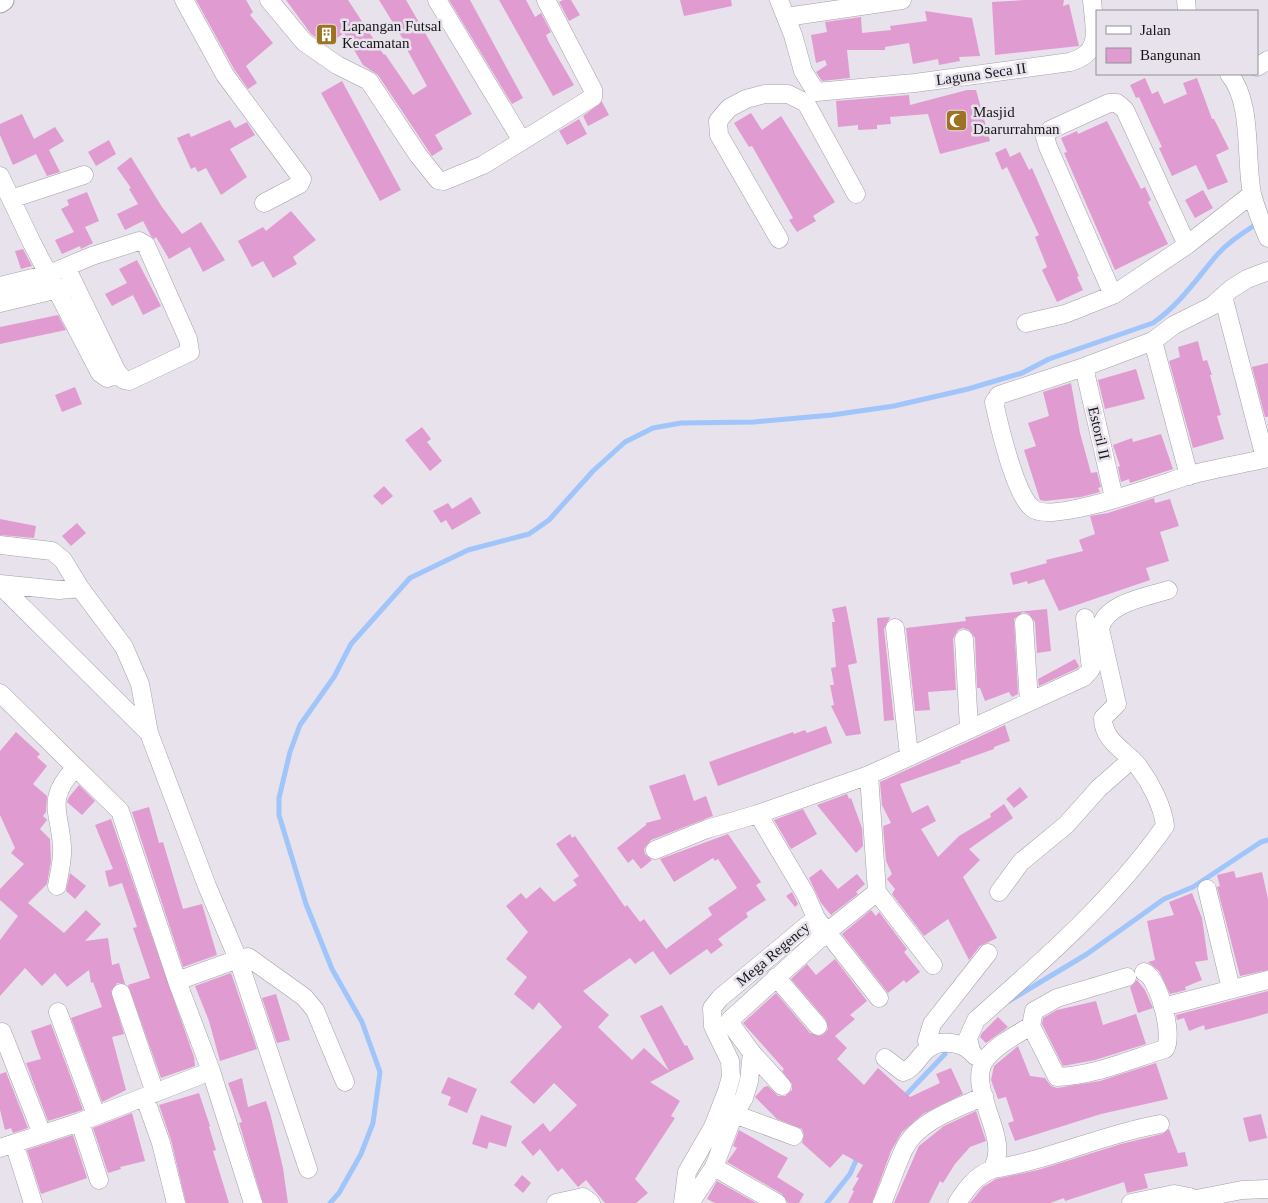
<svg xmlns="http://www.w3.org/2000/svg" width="1268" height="1203" font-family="'Times New Roman',serif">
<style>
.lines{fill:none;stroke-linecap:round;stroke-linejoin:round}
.stream{stroke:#9fc5fa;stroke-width:5}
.building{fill:#e09cd1}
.minor-casing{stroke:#a5a0a9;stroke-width:19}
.tertiary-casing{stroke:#a5a0a9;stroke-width:23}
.minor{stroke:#fff;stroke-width:18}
.tertiary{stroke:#fff;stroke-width:21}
.labels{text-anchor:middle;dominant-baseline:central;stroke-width:5;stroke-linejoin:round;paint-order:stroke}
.poi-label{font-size:15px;fill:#161518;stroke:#e7e2eb;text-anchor:start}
.street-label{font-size:15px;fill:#161518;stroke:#e7e2eb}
</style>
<rect width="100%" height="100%" fill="#e7e2eb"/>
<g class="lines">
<path class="stream" d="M1009 1001 1087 954 1164 899 1193 887 1261 842 1268 840
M903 1098 945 1054
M330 1203 339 1193 361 1154 373 1123 380 1072 362 1022 332 969 306 904 279 815V798L290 752 300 725 334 677 351 644 410 578 468 550 529 534 549 520 593 471 625 442 653 428 681 423 754 422 832 415 894 406 968 389 1022 373 1049 359 1153 323C1179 305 1196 280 1216 256 1228 242 1243 233 1258 223
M827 1203 850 1174 858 1156"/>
</g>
<path class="building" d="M196 0H246L253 12 250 15 273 43 246 66 257 83 248 89 234 69Z
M286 0H348L384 55 385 54 413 95 427 86 404 44H406L379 0H406L472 114 435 135 443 149 432 156 378 75 363 65 344 33 327 45 311 34Z
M449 0H470L523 98 512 104Z
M499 0H526L535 17 541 13 551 32 546 35 549 42 574 85 553 96Z
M563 0H571L580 15 569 21 559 2Z
M680 0H731L732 6 684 16Z
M1025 0H1064L1063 6 1069 4 1079 46 995 55 992 2Z
M925 11 972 18 980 56 959 57 960 61 939 65 938 59 913 64 909 43 885 47V50H847L850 78 822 81 816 72 827 65 825 60 816 63 811 35 827 32 825 22 861 17 862 33 891 30 890 26 927 21Z
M1145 78 1152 94 1158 91 1164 104 1187 94 1183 83 1197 78 1212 119H1214L1229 149 1216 155 1228 182 1208 190 1196 165 1172 176 1159 148 1162 147 1153 128 1139 97 1136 98 1130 85Z
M342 81 401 190 380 201 321 93Z
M967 90H976L990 141 940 154 928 114 890 117 891 124 877 125V129L858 130V125L838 127 836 101 909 95 910 105Z
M602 102 609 115 588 126 583 116Z
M751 113 762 130 781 116 835 202 813 216 816 221 797 232 789 220 793 218 752 146 749 147 734 123Z
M22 114 34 139 55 127 64 141 49 150 60 172 47 176 36 154 13 165 0 135V124Z
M579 119 587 134 567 145 559 131Z
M230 120 235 128 247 122 255 135 230 149 247 177 221 195 206 168 198 172 195 167 191 169 177 138 189 133 191 137Z
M1107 121 1141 189 1145 187 1151 200 1148 202 1168 244 1115 270 1064 153 1067 152 1061 138 1077 131 1078 134Z
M109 140 116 154 96 166 88 152Z
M1006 148 1010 157 1020 152 1029 170 1032 168 1079 276 1077 277 1083 290 1057 302 1042 270 1047 267 1035 237 1039 235 1007 167 1002 170 995 153Z
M131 157 162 207 182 234 201 222 225 260 203 272 190 247 169 259 156 237 154 239 151 236 143 221 125 230 117 214 138 204 129 189 131 188 117 168Z
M1203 190 1213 208 1195 218 1185 200Z
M87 192 99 221 85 227 93 243 81 249 80 246 62 254 55 240 74 232 61 209 69 205 67 200Z
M291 211 316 240 293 257 297 264 273 278 263 261 252 267 238 241 263 227 266 231Z
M23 249 32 266 21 269 15 251Z
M137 260 161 306 143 315 133 295 112 306 105 294 127 283 119 269Z
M58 315 66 330 0 344V327Z
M1198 341 1203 361 1207 360 1212 375H1210L1221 415 1217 416 1224 439 1193 448 1169 361 1180 357 1178 347Z
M1268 363V417H1265L1252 367Z
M1136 369 1145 399 1105 409 1098 380Z
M1071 383 1080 433 1091 473 1097 472 1101 487 1098 488 1100 492 1081 497 1045 501 1040 500 1024 450 1036 446 1028 423 1049 416 1043 392Z
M75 387 82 404 62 412 55 395Z
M422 427 431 439 427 442 442 461 430 471 405 440Z
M1161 434 1173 469 1130 483 1129 479 1121 482 1118 467 1120 466 1113 445 1132 438 1133 442Z
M384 486 393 496 382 505 373 496Z
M471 497 481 513 452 530 446 520 441 523 433 511 448 503 452 509Z
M1154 498 1155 503 1170 499 1179 526 1160 532 1169 561 1146 568 1150 580 1059 611 1044 579 1028 584 1027 581 1013 585 1010 573 1047 563 1046 560 1083 551 1079 540 1095 534 1090 516 1108 513Z
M0 519 36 526 34 538 0 535Z
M77 523 86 533 71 546 62 536Z
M846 606 857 663 848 665 861 734 846 736 831 706 834 705 830 685H834L831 668 836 667 832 622H835L832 609Z
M1047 609 1051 651 1037 653 1035 622 1029 614 1023 612 1014 619 1018 694 1012 697 1009 692 985 701 980 688H977L975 638 969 630 963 628 958 630 953 639 956 690 928 692 930 710 915 711 906 628 966 621 965 617Z
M890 617 884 629 894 720 884 721 877 618Z
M1075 659 1079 666 1078 668 1039 686 1038 679Z
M1005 725 1010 741 994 747V749L960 761 961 763 900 784 912 813 928 805 936 821 921 829 938 857 959 836 991 817 990 814 1004 804 1013 818 969 849 980 860 963 877 997 938 980 946 969 960 948 919 924 936 892 894 895 889 887 879 892 874 886 861 883 826 891 823 882 805 880 782Z
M826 726 832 743 718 786 709 762 793 732 794 734 805 730 807 733Z
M16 732 40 754 37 757 47 766 33 784 47 796 46 812 43 816 47 820 40 829 50 839 51 861 47 884 28 903 64 933 86 910 101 924 85 941 108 938 112 965 119 963 125 984 117 983 111 991 124 1034 112 1037 126 1090 102 1102 71 1018 102 1007 93 982 91 983 89 970 67 987 55 973 42 986 25 968 0 996V940L18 916 0 900V889L24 864 11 853 15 848 0 815V751Z
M685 774 694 801 706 796 713 816 651 840 644 849 645 854 652 860 641 869 633 859 628 863 617 848 646 825V823L661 819 649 786Z
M79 785 95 801 82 815 67 802 69 797Z
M1020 787 1028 797 1014 808 1006 799Z
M847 794 849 799 851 798 862 828 863 846 856 853 817 805Z
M149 807 159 843 163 842 183 909 202 904 217 955 183 967 132 812Z
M803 809 817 834 791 849 774 820Z
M111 819 194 1057 195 1066 161 1078 128 985 150 978 133 928 137 927 122 883 109 887 105 871 113 869 95 825Z
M570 834 572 838 575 836 625 907 627 905 640 922 644 919 666 949 712 915 708 908 737 888 718 859 715 861 713 858 674 882 660 859 728 834 761 882 756 885 766 900 746 913 748 917 718 939 723 945 711 954 707 949 670 975 653 951 635 964 630 958 583 991 609 1015 598 1027 632 1060 644 1048 669 1071 640 1016 662 1005 685 1046 687 1045 694 1059 650 1082 680 1101 671 1116 675 1118 635 1179 648 1193 636 1203H605L586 1180 578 1187 562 1168 558 1172 540 1149 533 1156 521 1142 543 1123 550 1132 577 1105 554 1083 534 1104 510 1082 562 1027 539 1002 533 1010 514 994 527 977 506 959 528 932 506 906 521 893 526 899 540 887 554 902 577 885 573 880 579 876 556 844Z
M821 869 838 889 857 874 865 884 856 892 858 894 831 915 821 903 809 878Z
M1234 871 1236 878 1262 872 1268 899V970L1240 976 1217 887 1220 886 1217 875Z
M70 873 86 886 75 899 66 891Z
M792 892 798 904 795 907 786 896Z
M1192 893 1202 918 1208 960 1195 962 1202 980 1185 987 1186 990 1170 994 1159 971 1148 962 1155 960 1147 921 1174 915 1169 902Z
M871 910 876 916 879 912 907 949 904 952 920 972 906 983 904 980 888 993 842 934Z
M835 959 867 1001 850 1015 855 1019 835 1036 847 1048 837 1059 864 1085 878 1068 910 1097 940 1083 936 1074 951 1068 963 1094 923 1114 902 1132 891 1151 872 1203H848L854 1191 852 1190 859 1178 856 1177 863 1165 843 1154 830 1168 802 1143 804 1135 802 1129 777 1119 755 1097 764 1087 768 1086 778 1096H785L792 1090V1084L782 1071 784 1069 743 1023 776 993 810 1033 819 1036 824 1034 828 1029 826 1020 791 979 807 964 816 975Z
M231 973 257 1049 220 1061 209 1021 195 986Z
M1137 980 1145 990 1153 1008 1138 1013 1130 987Z
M1268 991V1013L1255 1017 1205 1030 1204 1025 1189 1031 1184 1018 1177 1020 1176 1015Z
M276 994 290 1040 277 1043 262 998Z
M1096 1001 1103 1025 1136 1014 1146 1044 1095 1060 1063 1066 1042 1024 1043 1018 1057 1010Z
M998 1017 1008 1027 986 1043 980 1037 982 1033Z
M51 1024 83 1110 48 1121 26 1063 41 1059 31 1031Z
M1018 1046 1030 1076 1045 1078 1051 1086 1057 1088 1100 1081 1156 1063 1168 1099 1101 1114 1015 1141 1008 1123 1014 1121 1006 1097 998 1099 991 1080 994 1066Z
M6 1072 28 1128 13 1133 11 1128 5 1130 0 1110V1074Z
M448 1077 477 1089 467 1113 448 1105 451 1097 441 1093Z
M242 1078 248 1107 266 1101 270 1113 283 1168 288 1203H263L240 1126 239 1123 242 1122 228 1083Z
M199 1093 210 1126 209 1127 216 1150 213 1151 229 1203H186L171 1140 159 1105Z
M976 1111 986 1141 970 1147 955 1164 943 1183 940 1181 929 1203H894L919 1146 944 1126Z
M132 1113 145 1161 120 1167 121 1169 108 1173 93 1128Z
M1261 1114 1267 1138 1249 1142 1243 1118Z
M481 1115 512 1126 506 1147 489 1142 487 1149 472 1144Z
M1169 1129 1178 1153 1185 1152 1188 1166 1144 1174 1148 1188 1127 1193 1124 1182 1065 1201 1064 1198 1050 1203H970L983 1187 996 1179 1038 1170 1121 1144 1162 1134Z
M739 1130 788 1158 777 1177 804 1194 799 1203H788L782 1194 727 1162 737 1148 733 1146Z
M73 1135 87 1178 41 1194 27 1150Z
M522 1175 531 1183 523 1193 514 1185Z
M717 1181 756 1203H715L707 1199Z"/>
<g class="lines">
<defs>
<path id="minor" d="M184 0 225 75 302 179 300 184 264 203
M269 0 304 42 337 65 369 81 418 155 438 180 444 181 483 165 593 97V90L546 0
M437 0 522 141
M779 0 793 35 803 71 816 92
M1186 0 1187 11
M786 17 902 0
M1257 67 1268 60
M1229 74C1253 102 1245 159 1252 194 1256 209 1262 224 1268 238
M816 92 915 83 1070 62C1104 52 1094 29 1092 0
M0 176 32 243 100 373 107 378 115 375 117 372
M11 199 84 175
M779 239 719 135 718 121 729 108 746 99 765 94H788L806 103 856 194
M1268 271 1247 279 1231 289 1212 306 1174 325 1153 341 1084 367 999 395 994 402C999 425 1015 494 1032 508 1052 525 1163 483 1190 475 1216 468 1242 464 1268 458
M0 286 49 274 92 256 139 241 146 245 188 339 190 352 129 381 124 380 117 372 66 267
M1113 295 1048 147 1045 137 1050 130 1109 103H1117L1125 110 1187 245
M1223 296 1265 458
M0 303 67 287
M1026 323 1065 314 1113 295 1187 245 1252 194
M1153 341 1189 476
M1084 367 1114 498
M0 545 52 551 63 560 80 588 124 647 140 684 149 733
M0 584 59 590 80 588
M0 585 149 733 207 886 238 959 248 957 304 997 315 1010 345 1082
M1024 623 1029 702
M895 628 909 755
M964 639 969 728
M0 693 120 811 177 981 211 1071 80 1122 0 1148
M758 814 869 775 1084 677 1091 669 1085 618
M655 850 707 829 758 814 806 895 816 918 879 998
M57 886C59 874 63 860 62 847 60 811 45 800 75 768
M1207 889 1231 989
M877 892 933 965
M999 892 1021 862 1066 825 1099 788 1132 759
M776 977 818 1026
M1127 977 1057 998 1034 1011 1031 1026 1057 1077C1093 1076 1131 1059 1165 1049 1174 1036 1159 978 1144 972
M177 981 238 959 308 1169
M121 993 155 1093
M1163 1007 1268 980
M58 1012 96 1115
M2 1032 42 1134
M929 1047 927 1041 932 1024 988 953
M971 1051 968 1038 976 1020C1044 960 1113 900 1165 826 1163 806 1150 782 1138 766 1125 750 1103 741 1103 718L1117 704 1100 629C1105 603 1146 597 1168 590
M752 1053 782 1086
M885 1058 903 1072C915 1068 919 1055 929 1048 942 1038 966 1043 975 1056
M211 1071 253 1203
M145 1098 161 1143 176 1203
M734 1114 794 1136
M80 1122 99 1180
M14 1143 33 1203
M714 1167 777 1203
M993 1169C1050 1160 1103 1134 1160 1124
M556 1203 583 1197 591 1203
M683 1203 687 1172 713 1127 727 1091 731 1077 730 1061 713 1026 712 1008 720 998 816 918
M690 1203 714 1167 734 1114 744 1098 749 1081 752 1053 730 1023V1020L827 932 877 892 869 775
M882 1203C890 1185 896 1166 904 1149 917 1121 958 1108 984 1096
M957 1203C967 1188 975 1176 993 1169 994 1164 997 1159 997 1154 1001 1128 968 1084 985 1060 996 1045 1016 1035 1031 1026
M1131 1203 1174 1194 1190 1197
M1176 1203 1242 1190 1268 1189"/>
<path id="tertiary" d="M0 2 3 0"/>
</defs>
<use href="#minor" class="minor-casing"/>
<use href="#tertiary" class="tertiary-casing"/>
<use href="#minor" class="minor"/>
<use href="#tertiary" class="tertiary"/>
</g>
<defs>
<symbol id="building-square" viewBox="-11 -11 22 22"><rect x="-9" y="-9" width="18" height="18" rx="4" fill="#9d7221" stroke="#e7e2eb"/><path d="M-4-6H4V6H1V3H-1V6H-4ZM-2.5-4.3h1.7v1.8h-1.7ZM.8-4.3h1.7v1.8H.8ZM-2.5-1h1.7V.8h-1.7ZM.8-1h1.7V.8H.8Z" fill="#fff"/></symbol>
<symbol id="mosque-square" viewBox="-11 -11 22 22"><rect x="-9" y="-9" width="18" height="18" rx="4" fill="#9d7221" stroke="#e7e2eb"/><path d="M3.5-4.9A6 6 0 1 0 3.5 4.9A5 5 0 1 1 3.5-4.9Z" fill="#fff"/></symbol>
</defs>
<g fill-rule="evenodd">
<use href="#building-square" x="314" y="22" width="25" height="25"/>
<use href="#mosque-square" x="944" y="108" width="25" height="25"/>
</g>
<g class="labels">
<g class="poi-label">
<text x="342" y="26">Lapangan Futsal<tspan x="342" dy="17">Kecamatan</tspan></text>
<text x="973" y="112">Masjid<tspan x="973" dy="17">Daarurrahman</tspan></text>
</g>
<g class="street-label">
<text transform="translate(981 74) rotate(-8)">Laguna Seca II</text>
<text transform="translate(1099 433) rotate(77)">Estoril II</text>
<text transform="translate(773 954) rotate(-40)">Mega Regency</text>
</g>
</g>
<rect x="1096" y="10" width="162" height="65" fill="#e7e2eb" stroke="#939097"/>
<rect x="1106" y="26" width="25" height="8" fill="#ffffff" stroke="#939097"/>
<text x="1140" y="35" font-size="15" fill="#161518">Jalan</text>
<rect x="1106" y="48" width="25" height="15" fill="#e09cd1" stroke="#939097"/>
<text x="1140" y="60" font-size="15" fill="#161518">Bangunan</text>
</svg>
